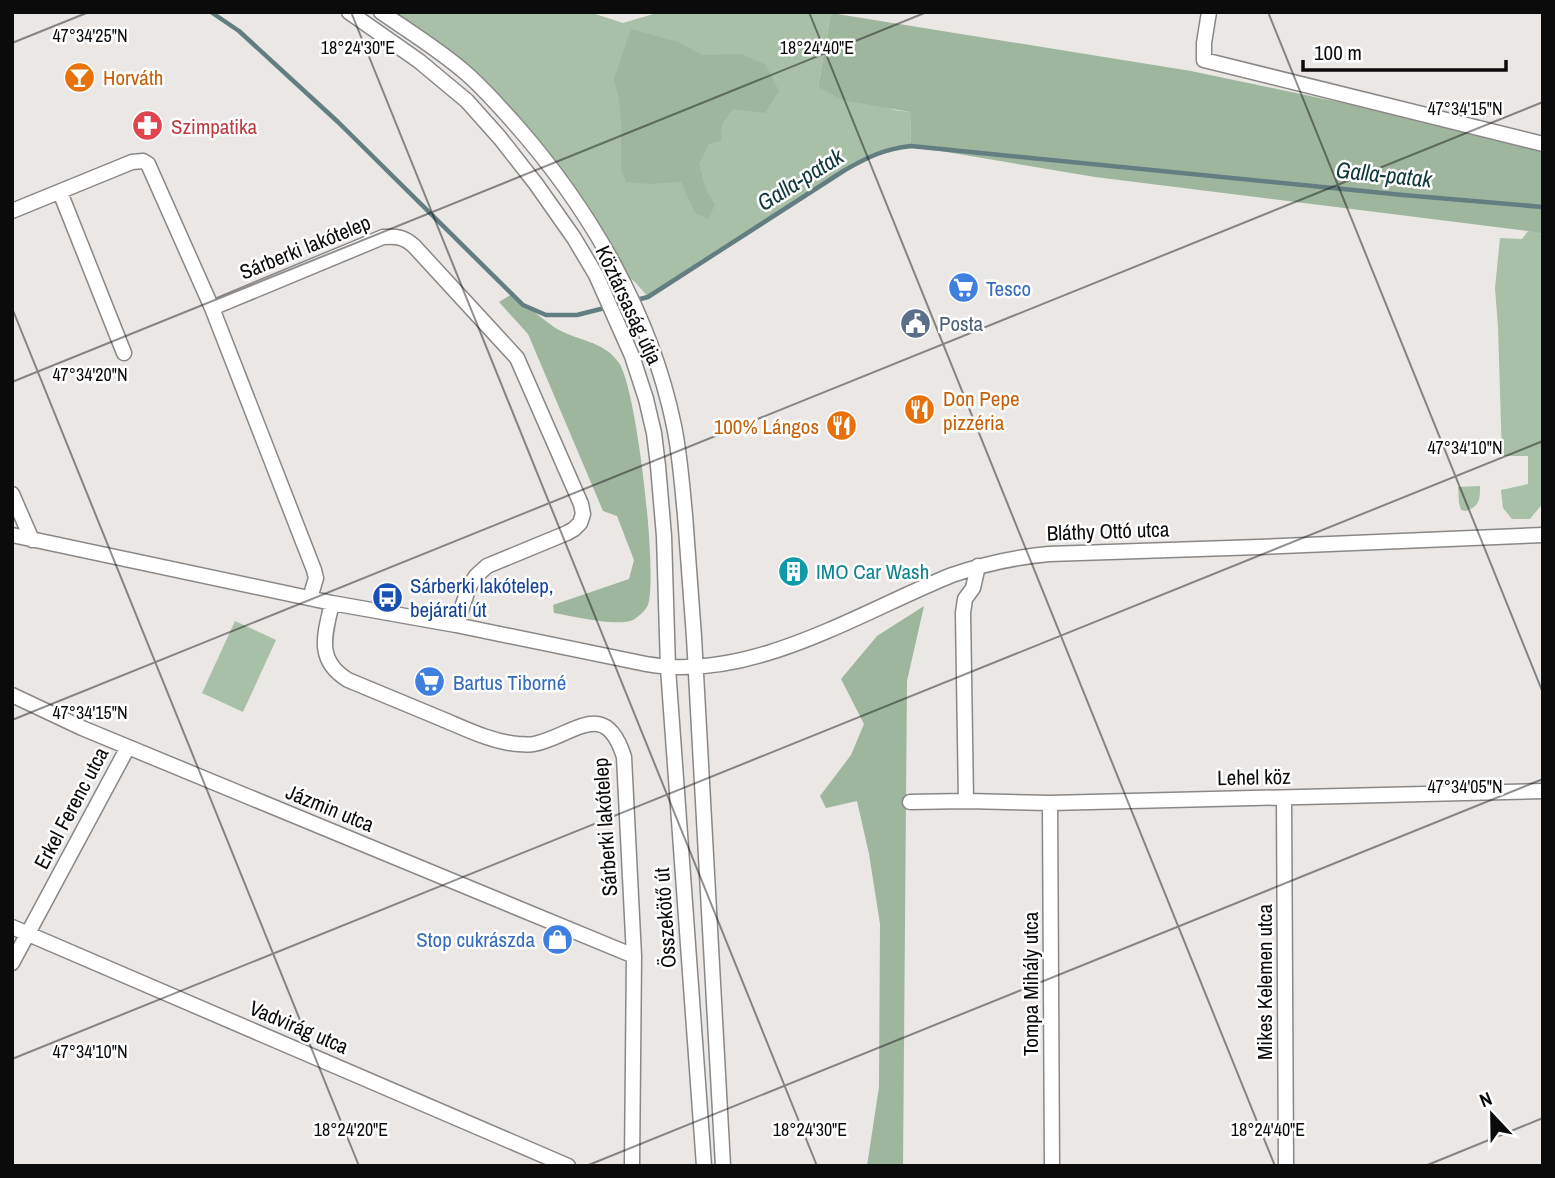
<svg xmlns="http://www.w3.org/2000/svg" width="1555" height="1178" font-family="'Archivo Narrow',sans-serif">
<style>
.green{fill:#a8bfa8}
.forest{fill:#9eb69e}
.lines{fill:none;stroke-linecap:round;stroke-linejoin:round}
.stream{stroke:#637e81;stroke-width:4.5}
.minor-casing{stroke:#8a8886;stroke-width:17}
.minor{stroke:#fff;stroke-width:14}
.ticks{fill:none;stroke:#0c0b0b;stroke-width:2;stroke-opacity:0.45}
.labels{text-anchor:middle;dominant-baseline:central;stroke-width:5;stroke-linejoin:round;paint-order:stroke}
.food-label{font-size:21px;fill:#c56008;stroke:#fff;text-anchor:start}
.health-label{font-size:21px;fill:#be3a42;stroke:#fff;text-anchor:start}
.street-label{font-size:21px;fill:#0c0b0b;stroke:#fff}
.shop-label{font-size:21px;fill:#366cbe;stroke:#fff;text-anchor:start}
.service-label{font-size:21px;fill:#4e5e75;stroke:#fff;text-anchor:start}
.culture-label{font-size:21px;fill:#0d838f;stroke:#fff;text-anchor:start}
.transit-label{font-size:21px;fill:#164399;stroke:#fff;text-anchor:start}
.water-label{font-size:23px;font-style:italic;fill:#0f383b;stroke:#fff}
.ticks-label{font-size:18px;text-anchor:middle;fill:#0c0b0b;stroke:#fff;stroke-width:5;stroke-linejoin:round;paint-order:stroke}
</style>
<rect width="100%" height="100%" fill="#eae7e5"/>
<path class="green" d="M380 12H589L623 23 660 12 831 13 818 87 895 110 910 112 911 146 874 154 845 170 648 297 635 282 615 267 501 108Z
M1528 231 1543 234V503L1530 519H1512L1503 508 1501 490 1528 484V456H1502L1498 327 1495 288 1500 238 1522 239Z
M1480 486C1480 499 1480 506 1466 511L1461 510 1459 503 1458 487Z
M235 621 276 640 243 712 202 693Z"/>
<path class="forest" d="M831 13 1191 71 1543 145V234L1528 231 1095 177 911 146 910 112 842 100 818 87Z
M631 29 678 42 702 55 741 54 766 65 779 91 765 113 733 109 722 124 721 141 709 144 699 164 705 187 715 205 708 219 695 213 681 182 649 184 626 182 621 169V121L619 100 614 79Z
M512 294C526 305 540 317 554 327 575 341 604 340 619 363 637 389 658 575 648 605 646 610 638 617 633 620 617 627 573 616 554 613L553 605 629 579 634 560 617 516 603 511 528 334 499 302Z
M924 606 907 681 903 1166H867L879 1087 880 924 869 854 857 801 826 808 820 796 851 755 864 724 841 679 877 636Z"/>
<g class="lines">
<path class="stream" d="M211 12 239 31 338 122 523 305 546 315H577L648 297 845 170C868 157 884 149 911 146L1403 195 1543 207"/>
<defs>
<path id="minor" d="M349 12 419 61 467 101 500 138 536 184 574 238 596 275 632 356 646 399 654 433 658 466 664 536 668 668 704 1166
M381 12C410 32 441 51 467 74 484 89 500 107 515 124 590 209 651 314 674 426 680 455 682 485 685 515 688 556 691 596 694 637L723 1166
M1209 12 1204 43V60L1543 144
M60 192 124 353
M12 211 132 162 143 161 148 164 212 308 314 570 316 578 310 598
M212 308 383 237C397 236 404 237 414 246L517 358 581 504 583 514 580 523 574 529 567 533 487 566 476 576 469 587 456 625
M12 494 32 540
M12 535 332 603 456 625 646 664C750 683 858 613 952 575 984 564 1015 557 1049 554L1259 547 1543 535
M332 603C325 634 315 660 348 680 379 693 411 706 442 719 466 729 492 742 518 744 523 744 529 745 534 744 573 736 605 696 624 757L634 956 632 1166
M12 695 82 728 634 956
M1284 798 1286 1166
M966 801 963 613 965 599 973 588 978 566
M910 802 966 801 1050 803 1543 791
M1050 803 1052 1166
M12 927 568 1166
M12 963 128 747"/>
</defs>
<use href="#minor" class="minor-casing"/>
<use href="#minor" class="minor"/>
</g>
<path class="ticks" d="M351 12 817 1166M809 12 1275 1166M1268 12 1543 693M12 43 89 12M12 308 359 1166M12 382 927 12M12 720 1543 102M12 1059 1543 441M586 1166 1543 779M1425 1166 1543 1118"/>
<defs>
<symbol id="bar-disc" viewBox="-11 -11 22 22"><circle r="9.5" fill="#e8710a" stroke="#fff"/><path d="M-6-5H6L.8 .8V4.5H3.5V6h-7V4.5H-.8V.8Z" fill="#fff"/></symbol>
<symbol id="pharmacy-disc" viewBox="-11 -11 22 22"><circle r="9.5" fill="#e0444e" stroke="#fff"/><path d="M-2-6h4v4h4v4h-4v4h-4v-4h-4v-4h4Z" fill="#fff"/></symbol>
<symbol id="supermarket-disc" viewBox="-11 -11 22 22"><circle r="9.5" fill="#3f7fe0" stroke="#fff"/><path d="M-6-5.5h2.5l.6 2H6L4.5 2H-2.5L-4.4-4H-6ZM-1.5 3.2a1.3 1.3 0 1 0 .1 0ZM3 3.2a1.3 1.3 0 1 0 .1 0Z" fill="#fff"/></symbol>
<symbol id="civic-disc" viewBox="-11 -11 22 22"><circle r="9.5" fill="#5c6f8a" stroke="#fff"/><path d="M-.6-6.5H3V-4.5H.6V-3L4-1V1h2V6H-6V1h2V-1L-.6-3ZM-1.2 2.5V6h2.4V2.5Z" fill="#fff"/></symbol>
<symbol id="restaurant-disc" viewBox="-11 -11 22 22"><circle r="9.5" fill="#e8710a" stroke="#fff"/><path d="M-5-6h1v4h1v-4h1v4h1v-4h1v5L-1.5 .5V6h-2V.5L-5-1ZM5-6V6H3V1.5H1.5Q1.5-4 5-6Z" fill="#fff"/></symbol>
<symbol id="building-disc" viewBox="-11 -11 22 22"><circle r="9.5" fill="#0f9aa8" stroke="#fff"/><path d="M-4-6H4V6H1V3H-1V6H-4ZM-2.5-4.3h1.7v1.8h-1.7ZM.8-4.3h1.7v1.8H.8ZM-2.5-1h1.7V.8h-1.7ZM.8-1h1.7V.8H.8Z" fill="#fff"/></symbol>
<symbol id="bus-disc" viewBox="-11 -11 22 22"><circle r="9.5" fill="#1a4fb4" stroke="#fff"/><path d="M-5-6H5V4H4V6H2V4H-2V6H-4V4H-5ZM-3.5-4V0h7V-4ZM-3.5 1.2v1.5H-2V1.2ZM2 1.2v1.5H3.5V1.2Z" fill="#fff"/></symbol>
<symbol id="shop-disc" viewBox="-11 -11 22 22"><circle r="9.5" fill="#3f7fe0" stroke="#fff"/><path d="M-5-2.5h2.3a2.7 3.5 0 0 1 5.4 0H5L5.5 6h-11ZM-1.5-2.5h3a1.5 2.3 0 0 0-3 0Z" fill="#fff"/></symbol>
</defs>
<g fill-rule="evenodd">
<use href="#bar-disc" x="62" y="60" width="35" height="35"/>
<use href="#pharmacy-disc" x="130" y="108" width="35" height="35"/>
<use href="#supermarket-disc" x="946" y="270" width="35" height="35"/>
<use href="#civic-disc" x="898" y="306" width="35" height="35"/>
<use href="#restaurant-disc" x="902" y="392" width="35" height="35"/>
<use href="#restaurant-disc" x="824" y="408" width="35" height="35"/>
<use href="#building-disc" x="776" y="554" width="35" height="35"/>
<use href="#bus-disc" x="370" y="580" width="35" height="35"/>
<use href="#supermarket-disc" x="412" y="664" width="35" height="35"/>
<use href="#shop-disc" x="540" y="922" width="35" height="35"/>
</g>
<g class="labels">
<g class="food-label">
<text x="103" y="77">Horváth</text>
<text x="943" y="398">Don Pepe<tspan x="943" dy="24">pizzéria</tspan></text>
<text x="819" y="426" text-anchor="end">100% Lángos</text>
</g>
<g class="health-label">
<text x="171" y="126">Szimpatika</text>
</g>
<g class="street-label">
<text transform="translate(305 247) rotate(-22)">Sárberki lakótelep</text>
<text transform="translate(629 305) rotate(65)">Köztársaság útja</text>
<text transform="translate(1108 531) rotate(-2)">Bláthy Ottó utca</text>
<text transform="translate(1254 777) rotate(-1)">Lehel köz</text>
<text transform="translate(71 808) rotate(-62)">Erkel Ferenc utca</text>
<text transform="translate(330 808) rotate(22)">Jázmin utca</text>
<text transform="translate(605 827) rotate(-94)">Sárberki lakótelep</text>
<text transform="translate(665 918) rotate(-94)">Összekötő út</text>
<text transform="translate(1264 982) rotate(-90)">Mikes Kelemen utca</text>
<text transform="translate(1030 984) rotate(-90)">Tompa Mihály utca</text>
<text transform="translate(299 1027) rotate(23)">Vadvirág utca</text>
</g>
<g class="shop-label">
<text x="986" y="288">Tesco</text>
<text x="453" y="682">Bartus Tiborné</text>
<text x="535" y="939" text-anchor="end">Stop cukrászda</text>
</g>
<g class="service-label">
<text x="939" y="323">Posta</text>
</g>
<g class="culture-label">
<text x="816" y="571">IMO Car Wash</text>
</g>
<g class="transit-label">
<text x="410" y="585">Sárberki lakótelep,<tspan x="410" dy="24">bejárati út</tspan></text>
</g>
<g class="water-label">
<text transform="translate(1384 174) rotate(6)">Galla-patak</text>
<text transform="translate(800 179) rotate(-32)">Galla-patak</text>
</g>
</g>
<g class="ticks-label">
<text x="90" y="42">47°34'25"N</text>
<text x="358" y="54">18°24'30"E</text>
<text x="817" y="54">18°24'40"E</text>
<text x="1465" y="115">47°34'15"N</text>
<text x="90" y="381">47°34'20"N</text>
<text x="1465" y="454">47°34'10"N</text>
<text x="90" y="719">47°34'15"N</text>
<text x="1465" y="793">47°34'05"N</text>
<text x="90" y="1058">47°34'10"N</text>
<text x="351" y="1136">18°24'20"E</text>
<text x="810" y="1136">18°24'30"E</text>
<text x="1268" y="1136">18°24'40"E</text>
</g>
<rect width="1555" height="1178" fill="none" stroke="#0c0b0b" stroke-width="28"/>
<g transform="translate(1492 1115) rotate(338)" stroke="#ffffff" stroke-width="5" paint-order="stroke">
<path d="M0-5L12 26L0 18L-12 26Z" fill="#0c0b0b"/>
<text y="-10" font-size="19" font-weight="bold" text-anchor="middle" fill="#0c0b0b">N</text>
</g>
<path d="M1303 60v10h203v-10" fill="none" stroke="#0c0b0b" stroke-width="3.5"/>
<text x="1314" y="60" font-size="21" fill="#0c0b0b" stroke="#ffffff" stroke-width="5" paint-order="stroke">100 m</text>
</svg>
